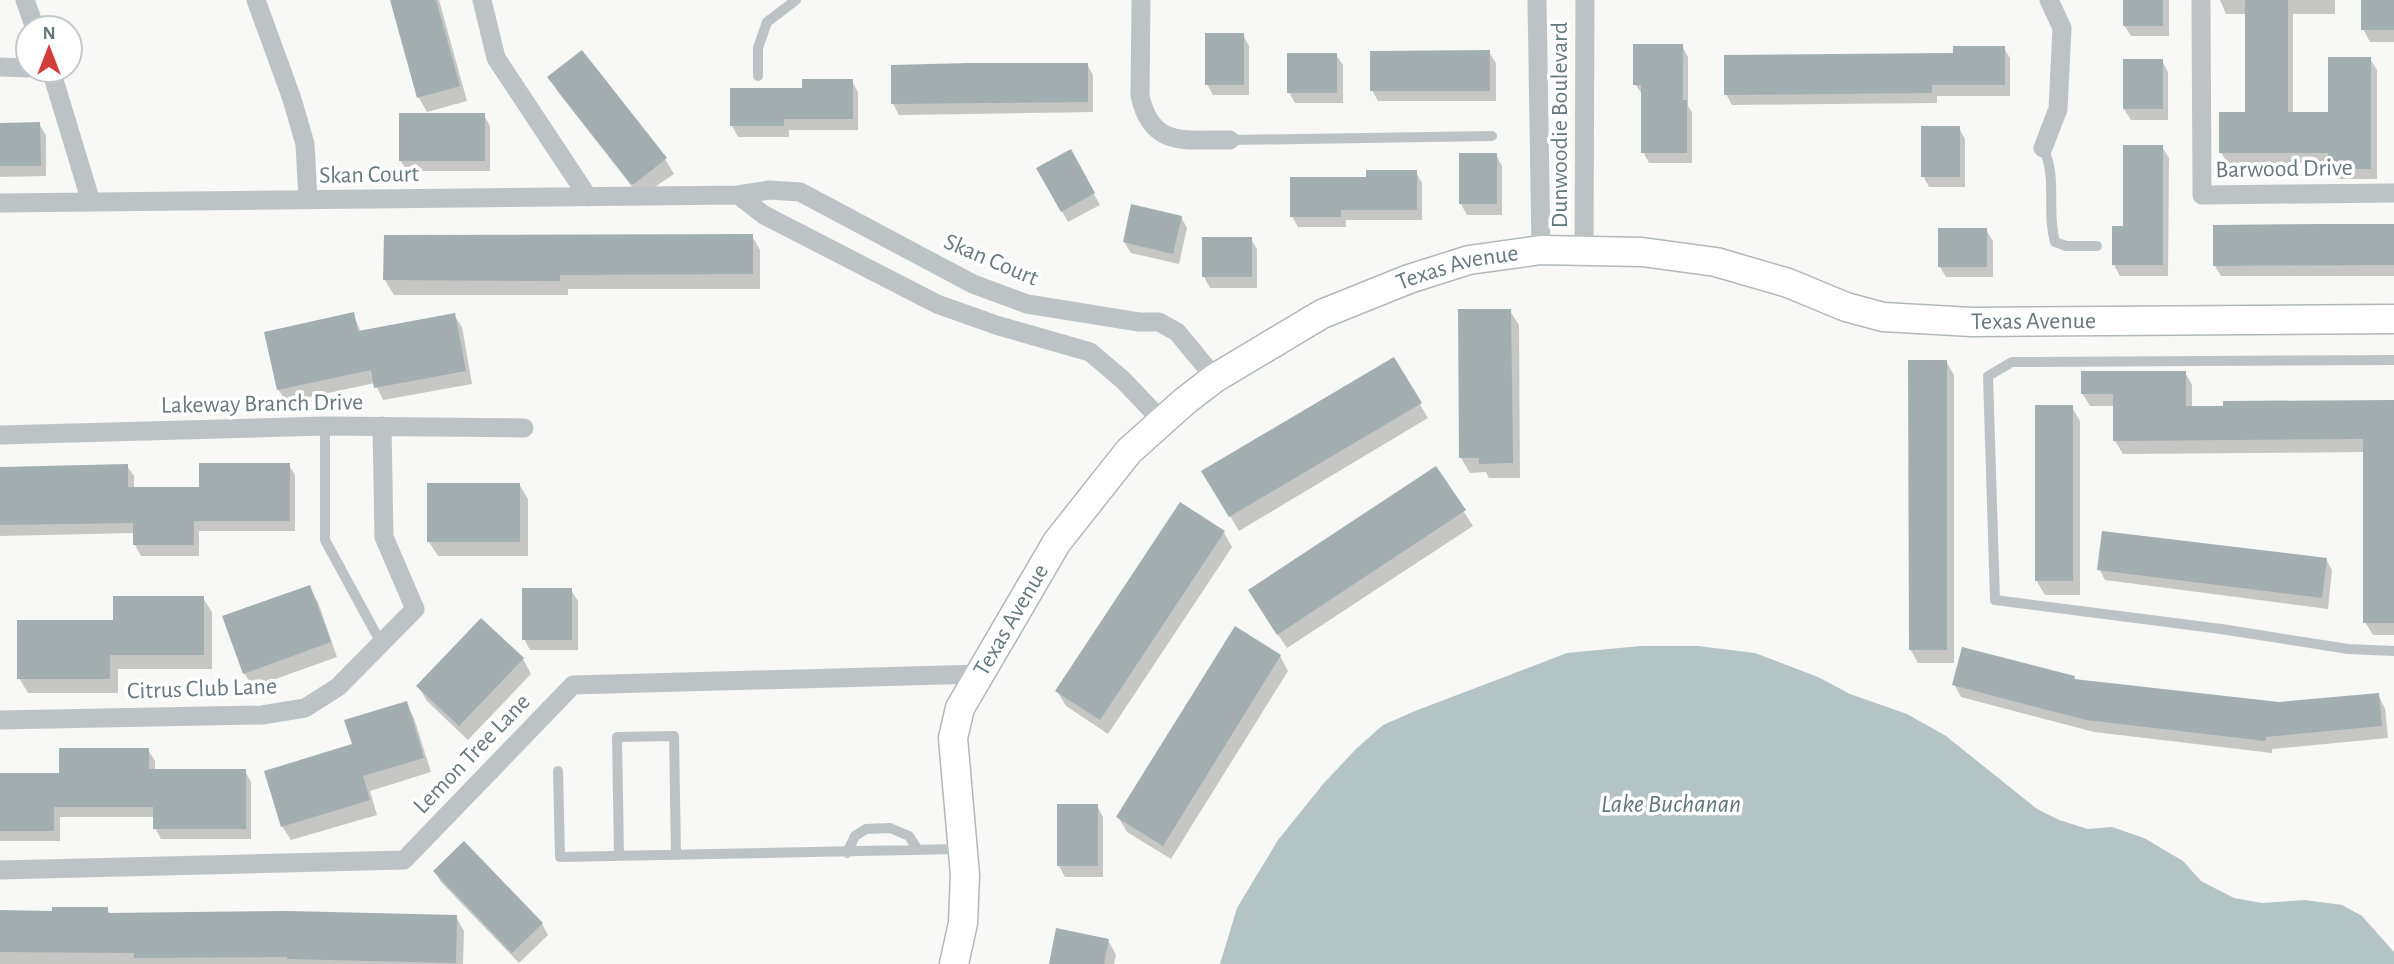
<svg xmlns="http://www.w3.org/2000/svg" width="2394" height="964" font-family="'Alegreya Sans',sans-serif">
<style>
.water{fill:#b4c3c3}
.shadow{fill:#0003}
.building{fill:#a3aeb0}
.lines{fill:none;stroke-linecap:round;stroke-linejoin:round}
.secondary-casing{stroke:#b0b8ba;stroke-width:31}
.lane{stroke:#bdc3c5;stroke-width:10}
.street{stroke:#bdc3c5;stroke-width:19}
.secondary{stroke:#fff;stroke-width:28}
.labels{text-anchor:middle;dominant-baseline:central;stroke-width:7;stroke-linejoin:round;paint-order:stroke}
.street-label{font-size:24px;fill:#66797e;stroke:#fff}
.water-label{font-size:26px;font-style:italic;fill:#607778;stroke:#fff}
</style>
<rect width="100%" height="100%" fill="#f8f8f6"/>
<path class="water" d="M1641 646H1698L1755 653 1818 677 1850 694 1907 714 1946 736 2037 809 2059 820 2088 829 2112 827 2144 838 2183 861 2201 881 2234 898 2262 903 2305 900 2342 905 2362 916 2394 952V964H1220L1237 908 1278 840 1324 783 1356 749 1383 725 1415 711 1567 653Z"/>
<path class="shadow" d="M391 0H439L467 101 427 112 419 98Z
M2124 0H2169V36H2131L2124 25Z
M2220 0H2335V14H2293V113H2329L2370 59 2377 70V179H2336L2329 168V163H2227L2221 152 2247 113V14H2226Z
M2363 0H2394V42H2370L2363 29Z
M1243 35 1249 46V95H1213L1207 84Z
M1682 46 1688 57V106L1692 112V163H1649L1643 152V95L1635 84Z
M2004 48 2010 58V96H1937V103L1732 105 1726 94Z
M582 52 665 159 674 174 640 197 558 92 550 77Z
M1489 52 1496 63V101H1378L1372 90Z
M1336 55 1343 65V103H1295L1289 92Z
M2162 61 2168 72V120H2131L2124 109Z
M1087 64 1093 75V112L899 115 893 104Z
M852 81 858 92V130H789V137H738L732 126 803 90Z
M484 115 490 126V171H407L400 160Z
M0 124H39L46 135V176L0 177Z
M1959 128 1965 139V187H1929L1923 176Z
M2162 147 2169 158 2168 276H2120L2114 265Z
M1070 151 1100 205 1068 222 1038 169Z
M1496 155 1502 166V215H1467L1461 204Z
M1416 172 1422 183V220H1346V227H1298L1292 216 1368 178Z
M1181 217 1187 228 1179 264 1131 253 1124 242Z
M2394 226V276H2221L2215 266Z
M1986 230 1993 241V277H1946L1940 267Z
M385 236H752L760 250V289H568V295H394L385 280Z
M1251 239 1257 249V288H1210L1204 277Z
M1510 311 1519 325 1520 478H1489L1486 472 1470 473 1461 458Z
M353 314 361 332 454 315 462 327 472 384 383 400 375 383 286 402 278 389Z
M1393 359 1428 418 1239 531 1204 472Z
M1946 361 1954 375V663H1918L1910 649Z
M2185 372 2192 385V407L2394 402V635H2373L2365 622V452L2123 454 2115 441V406H2090L2082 393Z
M2072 407 2080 421V595H2045L2036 580Z
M289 465 295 475V531H199V556H141L135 545V533L0 536V468L127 466 134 476V488H200Z
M1436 469 1473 526 1287 648 1258 605Z
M519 484 528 499V556H438L429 542Z
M1224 533 1232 547 1108 734 1066 706 1057 691Z
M2326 559 2332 570 2328 609 2105 580 2099 569Z
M309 588 318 602 337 657 253 687 244 673Z
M571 590 578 601V650H530L524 639Z
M203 598 212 612V669H118V693H28L19 678 115 622Z
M1280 656 1288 671 1171 859 1127 832 1118 817Z
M523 659 531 674 468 740 427 701 418 686Z
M2074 677 2076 681 2279 704 2378 695 2385 708 2388 738 2272 749V753L2094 732 1961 697 1954 684Z
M406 703 414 718 431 772 370 791 377 815 291 840 282 826 354 745Z
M148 750 155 761V771H245L251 782V839H161L155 828V817H60V841H0V775H61Z
M1097 806 1103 817V877H1065L1059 866Z
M464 844 542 924 548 935 519 963 441 882 435 872Z
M107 909 111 915 456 917 464 931 463 964H0V912H54Z
M1108 940 1116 955 1114 964H1051Z"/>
<path class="building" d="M390 0H436L460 86 417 98Z
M2123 0H2163V26H2123Z
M2245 0H2288V112H2328V57H2371V169H2328V153H2219V112H2245Z
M2361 0H2394V30H2361Z
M1205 33H1244V85H1205Z
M1633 44H1683V100H1687V153H1641V85H1633Z
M1953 46H2005V85H1932V93L1724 95V55L1953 53Z
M582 50 667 158 634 184H631L547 77Z
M1490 50V91H1370V51Z
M1287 53H1337V93H1287Z
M2123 59H2163V109H2123Z
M968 63H1088V102L891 104V65Z
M802 79H853V119H784V126H730V88H802Z
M399 113H485V161H399Z
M40 122 41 166H0V123Z
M1921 126H1960V177H1921Z
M2123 145H2163V265H2112V226H2123Z
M1071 149 1095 193 1061 212 1036 168Z
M1459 153H1497V204H1459Z
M1366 170H1417V210H1341V217H1290V177H1366Z
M1131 204 1182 216 1173 254 1123 242Z
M2324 224H2394V265L2213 266V225Z
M1938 228H1987V267H1938Z
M753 234V274L560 275V281L383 280 384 235Z
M1202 237H1252V277H1202Z
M1458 309H1511L1513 463 1479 464V458H1459Z
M354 312 358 331 455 313 466 371 374 388 371 370 277 390 264 332Z
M1394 357 1422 403 1229 517 1201 471Z
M1908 360H1947V650H1909Z
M2081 371H2186V406H2223V401L2394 400V623H2363V439L2113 441V394H2081Z
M2035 405H2073V581H2035Z
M199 463H290V521H194V545H133V523L0 525V467L128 464V487H199Z
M1436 466 1466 510 1277 635 1248 590Z
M427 483H520V542H427Z
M1180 502 1225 531 1100 720 1055 691Z
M2102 531 2327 558 2322 598 2097 570Z
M310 585 331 642 243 674 222 616Z
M522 588H572V640H522Z
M113 596H204V655H110V679H17V620H113Z
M481 618 524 658 459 726 416 686Z
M1235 626 1281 655 1163 846 1116 817Z
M1962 647 2075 676 2074 679 2279 702 2379 693 2382 726 2266 737 2265 741 2086 720 1952 685Z
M407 701 424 758 363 776 370 800 281 827 264 771 352 744 344 720Z
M59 748H149V769H246V829H153V807H54V831H0V773H59Z
M1057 804H1098V866H1057Z
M464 841 543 923 512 953 433 871Z
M52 907H108V913L287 911 457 915 456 963 287 959V957L134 958V953L0 952V910L52 911Z
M1056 928 1109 939 1104 964H1049Z"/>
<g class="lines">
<defs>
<g id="secondary">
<path id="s1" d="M954 964 963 923 965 875 953 738 960 708 1057 542 1129 451 1185 401 1215 378 1322 314 1409 279 1469 260 1541 250 1642 252 1716 262 1788 283 1846 307 1883 317 1972 322 2394 319"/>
</g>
</defs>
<use href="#secondary" class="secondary-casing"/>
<path class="lane" d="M758 76V48L767 22 796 0
M1230 140 1492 136
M2043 148C2058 177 2046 211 2055 242L2066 246H2097
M2394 360 2012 362 1988 376 1995 600 2221 629 2348 649 2394 651
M325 426V540L381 643
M558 771 560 857 959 849
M847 853 855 836 866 829 890 828 909 836 918 850
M619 856 617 737 674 736 676 855"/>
<path class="street" d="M25 0 35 28
M256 0 292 99 305 144 308 200
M482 0 496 58 588 197
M1141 0 1140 96C1152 149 1186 139 1230 140
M1537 0 1541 250
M2201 0 2202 195 2394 193
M0 67 28 68
M51 70 91 202
M2043 148 2058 109 2062 28 2049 0
M738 195 764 215 937 304 996 325 1090 352 1123 380 1162 421
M0 203 738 195 769 190 800 192 973 284 1027 304 1139 322H1159L1177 332 1215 378
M1584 250 1585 0
M0 435 325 426 524 428
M0 720 262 715 305 708 338 687 415 609 384 537 382 426
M0 870 404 860 573 685 980 674"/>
<use href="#secondary" class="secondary"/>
</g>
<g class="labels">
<g class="street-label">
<text transform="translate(1560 125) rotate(-90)">Dunwoodie Boulevard</text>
<text transform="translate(2284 169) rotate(-1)">Barwood Drive</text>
<text transform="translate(369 175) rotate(-1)">Skan Court</text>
<text transform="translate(991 260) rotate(23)">Skan Court</text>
<text stroke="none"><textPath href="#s1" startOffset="948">Texas Avenue</textPath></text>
<text stroke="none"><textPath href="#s1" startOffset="1536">Texas Avenue</textPath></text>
<text transform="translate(262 404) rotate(-1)">Lakeway Branch Drive</text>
<text stroke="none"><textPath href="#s1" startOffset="360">Texas Avenue</textPath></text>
<text transform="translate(202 689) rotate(-2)">Citrus Club Lane</text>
<text transform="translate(472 754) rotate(-46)">Lemon Tree Lane</text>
</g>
<g class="water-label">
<text x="1671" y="804">Lake Buchanan</text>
</g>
</g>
<g transform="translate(49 49)"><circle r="33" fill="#ffffff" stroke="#c2c9cb" stroke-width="2"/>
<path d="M0-5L12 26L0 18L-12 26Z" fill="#d23e3c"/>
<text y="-10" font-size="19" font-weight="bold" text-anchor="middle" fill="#66797e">N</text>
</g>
</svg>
